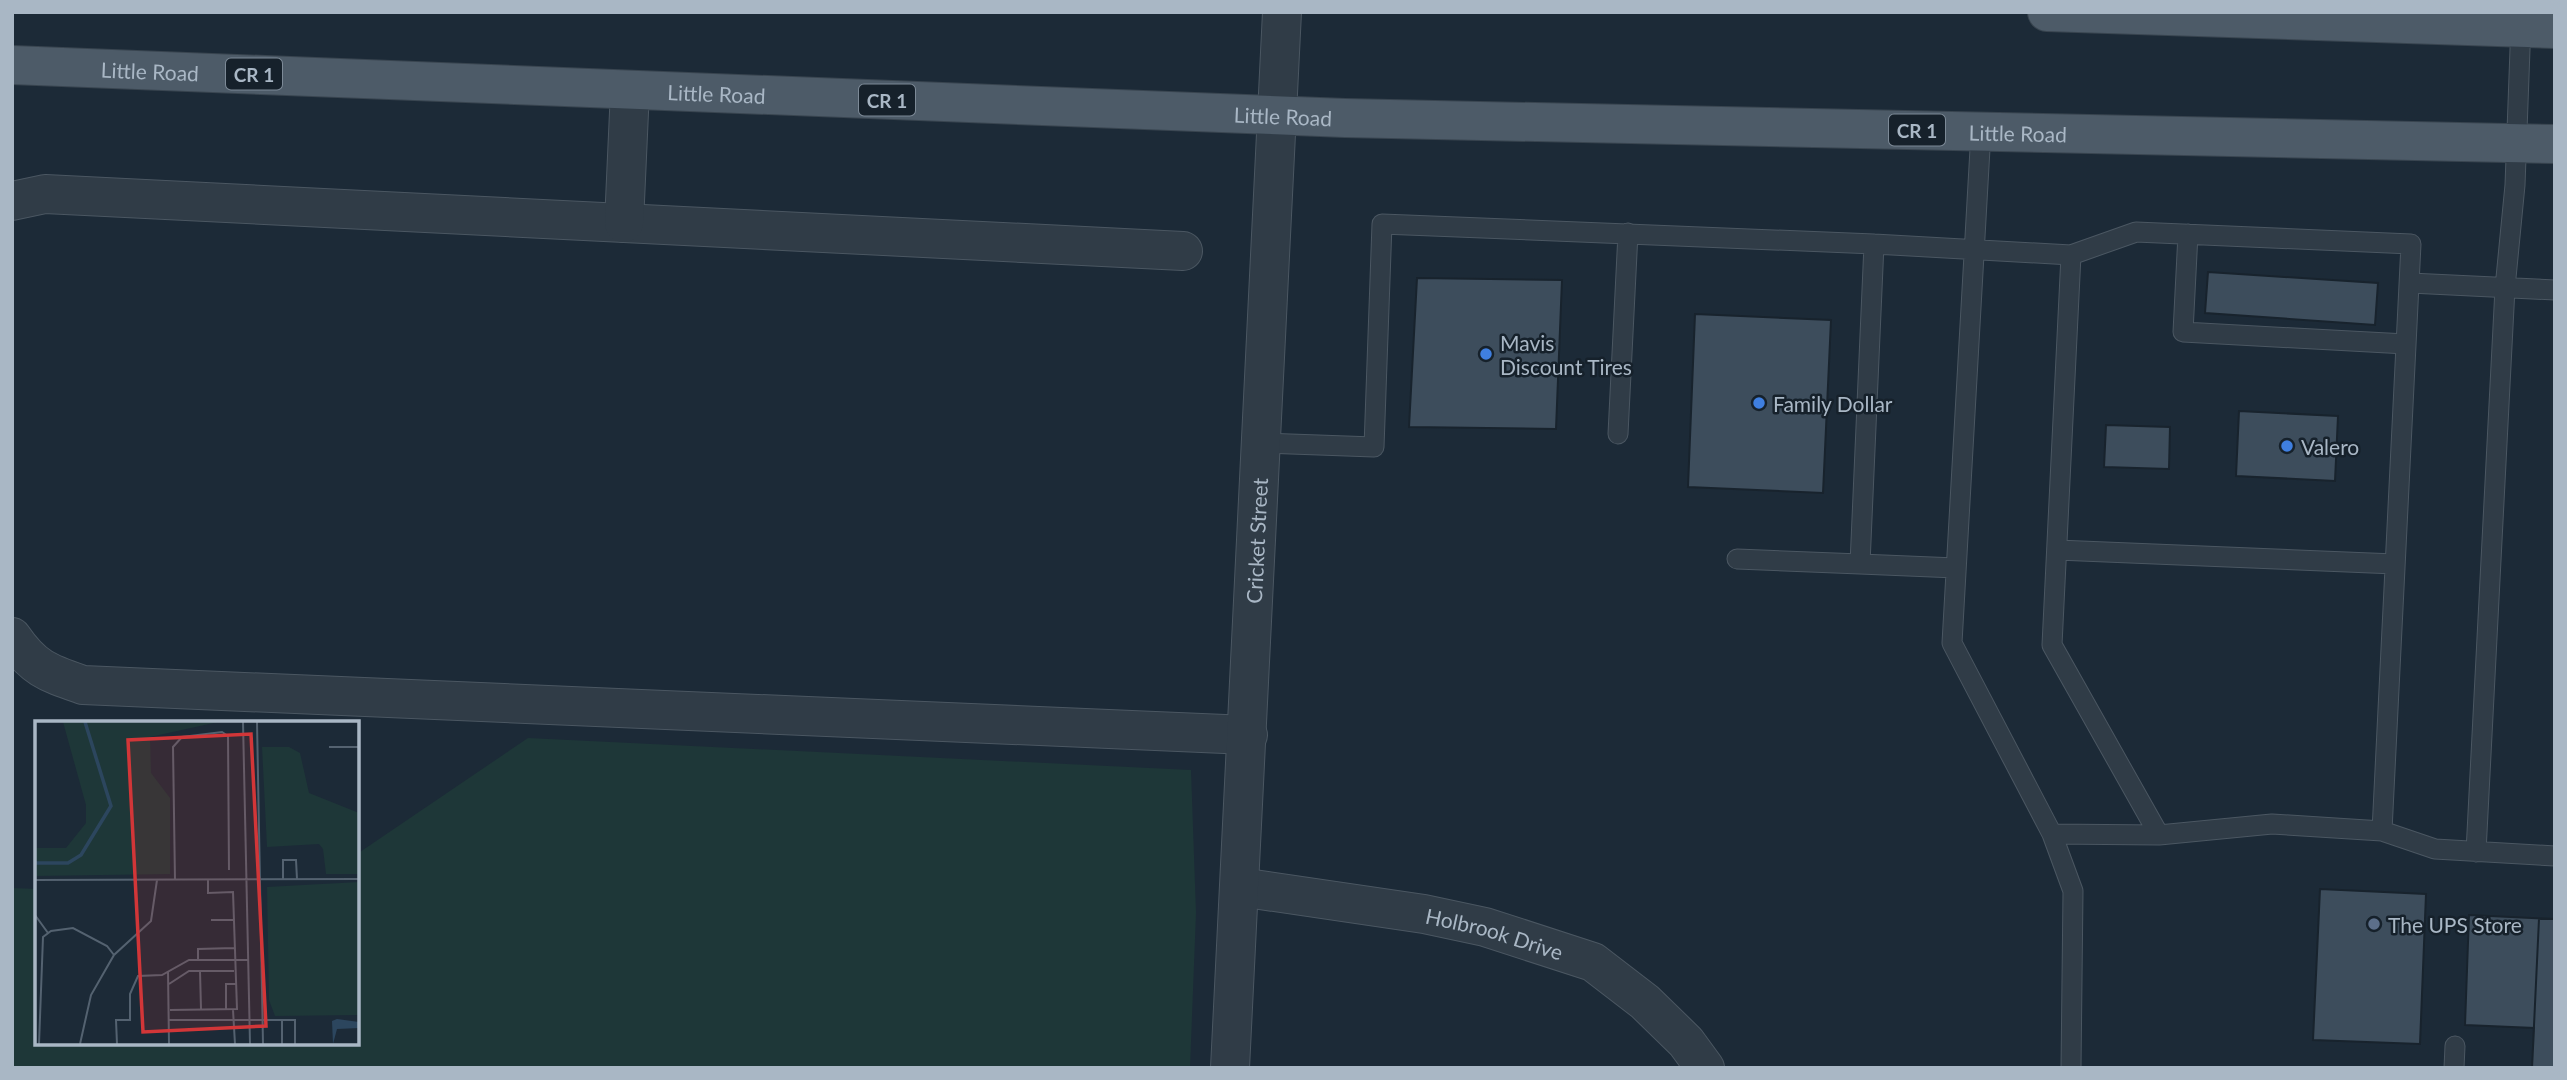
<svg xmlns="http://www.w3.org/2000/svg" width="2567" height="1080" font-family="Lato,sans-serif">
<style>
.green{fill:#1e3738}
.building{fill:#3d4d5c;stroke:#18232d;stroke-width:2}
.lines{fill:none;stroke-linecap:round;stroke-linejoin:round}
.lane-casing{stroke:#4b5762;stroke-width:21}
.street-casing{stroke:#4b5762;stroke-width:40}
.primary-casing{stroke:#394550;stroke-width:40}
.lane{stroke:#303c47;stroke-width:19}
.street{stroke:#303c47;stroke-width:38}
.primary{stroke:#4d5b68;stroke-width:38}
.shop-dot{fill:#3f7fe0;stroke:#16212b;stroke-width:2.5}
.service-dot{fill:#5c6f8a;stroke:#16212b;stroke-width:2.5}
.labels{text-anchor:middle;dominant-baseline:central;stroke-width:5;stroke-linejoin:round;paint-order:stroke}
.shield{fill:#16212b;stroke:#7d8a97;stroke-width:2}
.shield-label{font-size:19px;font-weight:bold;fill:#a9b7c5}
.street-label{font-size:21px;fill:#a9b7c5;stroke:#16212b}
.poi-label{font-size:21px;fill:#a9b7c5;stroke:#16212b;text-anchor:start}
.inset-river{fill:none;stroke:#2c465e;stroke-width:3.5}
.inset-road{fill:none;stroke:#546270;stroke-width:2}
.view{fill:#d23638;fill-opacity:0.15;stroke:#d23638;stroke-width:3.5}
.inset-edge{fill:none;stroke:#a9b7c5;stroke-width:3.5}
</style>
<rect width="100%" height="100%" fill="#1c2a37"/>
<path class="green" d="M528 738 1191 770 1196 913 1190 1068H12V888L37 889V1043H357V854Z"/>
<path class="building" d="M2208 272 2378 283 2375 325 2205 313Z
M1417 278 1562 280 1556 429 1409 427Z
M1695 314 1831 320 1823 493 1688 487Z
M2239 411 2338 416 2335 481 2236 476Z
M2106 425 2170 427 2169 469 2104 467Z
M2320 889 2426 894 2420 1044 2313 1040Z
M2469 915 2555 919V1068H2532L2534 1028 2465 1025Z
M2539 919H2555V1068H2532Z"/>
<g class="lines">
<defs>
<path id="lane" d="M1981 131 1952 643 2052 834 2073 891 2071 1068
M2188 234 2183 332 2406 344
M1874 244 1860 564 1956 568
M2071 255 2052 645 2159 835
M2410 283 2555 290
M1618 434 1628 233
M1262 443 1374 447 1382 224 1874 244 2071 255 2136 232 2411 244 2382 831
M2057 550 2395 564
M1737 559 1860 564
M2052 834 2159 835 2272 824 2382 831 2435 849 2555 856
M2476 852 2505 288 2515 185 2521 22
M2454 1068 2455 1046"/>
<g id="street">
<path d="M12 201 45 194 1183 251"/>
<path d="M624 223 630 90"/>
<path d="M12 637C34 669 48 673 83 685L1248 735"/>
<path id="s1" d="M1240 887 1424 914 1485 927 1593 962 1645 1002 1686 1042 1705 1068"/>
<path id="s2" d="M1230 1068 1282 12"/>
</g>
<g id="primary">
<path d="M2047 12 2555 29"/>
<path id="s3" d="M12 65 1345 118 2555 144"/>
</g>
</defs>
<use href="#lane" class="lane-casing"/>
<use href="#street" class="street-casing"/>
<use href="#primary" class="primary-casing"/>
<use href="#lane" class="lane"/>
<use href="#street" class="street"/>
<use href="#primary" class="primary"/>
</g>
<g class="shop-dot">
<circle cx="1486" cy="354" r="7"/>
<circle cx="1759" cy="403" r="7"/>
<circle cx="2287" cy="446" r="7"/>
</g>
<circle class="service-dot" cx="2374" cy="924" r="7"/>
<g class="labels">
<g class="shield">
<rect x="226" y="58.5" width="56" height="31" rx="5"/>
<rect x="859" y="84.5" width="56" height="31" rx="5"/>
<rect x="1889" y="114.5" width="56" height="31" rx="5"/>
</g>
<g class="shield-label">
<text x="254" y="74">CR 1</text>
<text x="887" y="100">CR 1</text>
<text x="1917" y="130">CR 1</text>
</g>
<g class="street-label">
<text stroke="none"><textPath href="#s3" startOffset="138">Little Road</textPath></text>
<text stroke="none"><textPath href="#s3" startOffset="705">Little Road</textPath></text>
<text stroke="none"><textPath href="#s3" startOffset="1272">Little Road</textPath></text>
<text stroke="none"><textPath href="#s3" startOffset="2007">Little Road</textPath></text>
<text stroke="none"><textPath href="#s2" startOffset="528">Cricket Street</textPath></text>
<text stroke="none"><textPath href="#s1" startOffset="259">Holbrook Drive</textPath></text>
</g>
<g class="poi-label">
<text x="1500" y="342">Mavis<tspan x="1500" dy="24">Discount Tires</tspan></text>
<text x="1773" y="403">Family Dollar</text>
<text x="2301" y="446">Valero</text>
<text x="2388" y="924">The UPS Store</text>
</g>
</g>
<g transform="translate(35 721)">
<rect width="324" height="324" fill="#1c2a37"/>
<path d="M28 1H183L115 16 116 52 135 77V153L0 155V127H31L51 102V84ZM227 26H254L265 32 274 72 324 92V153H291L288 128 284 123 232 126ZM324 161V294L240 295 234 279 232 166Z" fill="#1e3738"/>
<path d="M302 298 324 301V307L302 308 298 323 297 300Z" fill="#2c465e"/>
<path class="inset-river" d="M0 142H33L46 134 76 85 50 1"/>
<path class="inset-road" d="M208 1 215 323M222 1 228 323M294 26H324M248 158V139H261L262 158M0 159 324 158M140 159 138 26 147 16 187 11 193 15 194 149M0 194 13 212M176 199H199M163 239V228L199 227M165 250 166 288M133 251 134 323M134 263 154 250H199M191 288V263H202M135 289 202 288 198 171 173 172V159M198 289 200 323M133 299H260V323M247 299V323M4 323 8 216 16 210 38 207 72 225 79 234M45 323 56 274 79 234 116 200 122 159M82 323 81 299H95V273L103 255 127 254 154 239H213"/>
<path class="view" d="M216 13 231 305 108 311 93 19Z"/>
<rect width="324" height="324" class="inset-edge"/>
</g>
<rect width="2567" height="1080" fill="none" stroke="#a9b7c5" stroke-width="28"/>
</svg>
